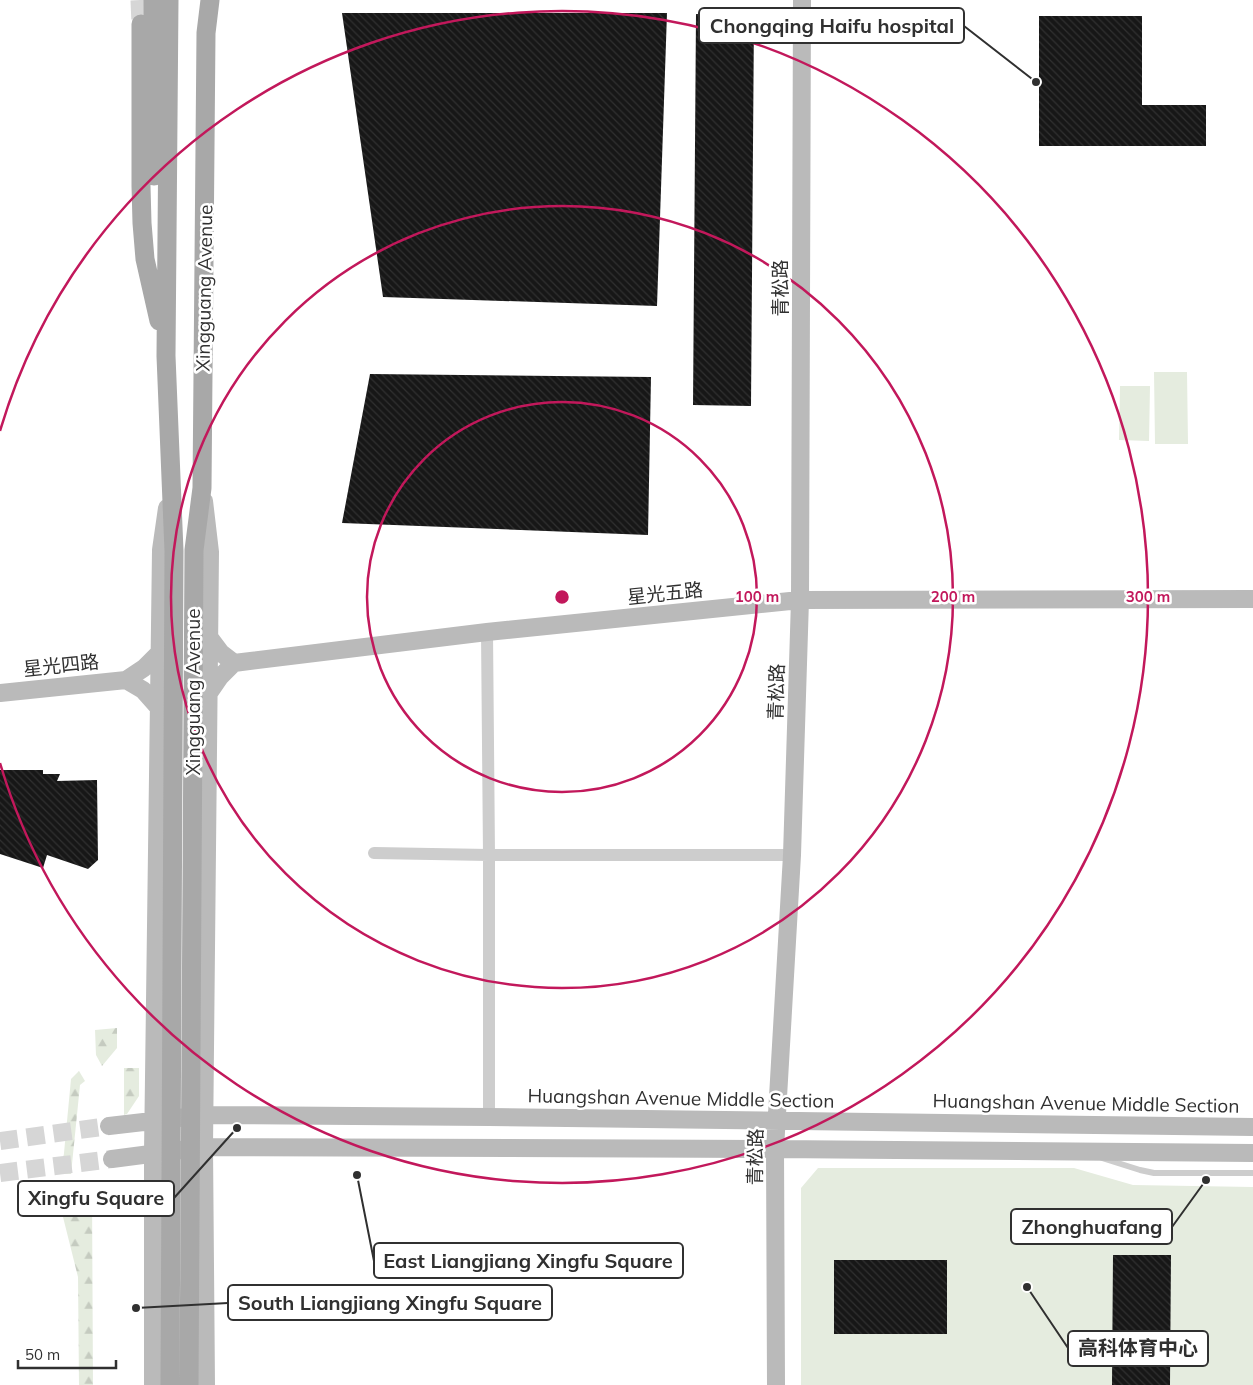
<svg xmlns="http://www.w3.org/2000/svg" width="1253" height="1385" font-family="Mulish,'Noto Sans SC',sans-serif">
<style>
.green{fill:#e5ecdf}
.forest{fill:url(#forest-firs)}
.building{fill:url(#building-back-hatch)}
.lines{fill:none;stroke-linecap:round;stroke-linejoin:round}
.secondary-tunnel{stroke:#d6d6d6;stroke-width:18;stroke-dasharray:18 9;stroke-linecap:butt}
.primary-tunnel{stroke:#d6d6d6;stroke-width:19;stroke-dasharray:19 9;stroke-linecap:butt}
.lane{stroke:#cdcdcd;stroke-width:6}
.street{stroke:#cdcdcd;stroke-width:12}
.secondary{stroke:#bababa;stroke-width:18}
.primary{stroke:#a8a8a8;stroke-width:19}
.ring{fill:none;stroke:#c2185b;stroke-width:2.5}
.labels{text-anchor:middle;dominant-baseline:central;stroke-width:5;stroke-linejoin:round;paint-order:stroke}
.street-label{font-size:19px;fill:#303030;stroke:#fff}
.centre{fill:#c2185b;stroke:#fff;stroke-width:2.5}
.ring-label{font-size:15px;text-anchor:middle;font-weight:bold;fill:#c2185b;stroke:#fff;stroke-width:5;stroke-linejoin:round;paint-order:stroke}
.leader{fill:none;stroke:#303030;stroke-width:2}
.callout-dot{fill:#303030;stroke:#fff;stroke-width:2}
.callout{fill:#fff;stroke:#303030;stroke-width:2}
.callout-label{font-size:20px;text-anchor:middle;font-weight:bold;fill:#303030}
</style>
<defs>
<pattern id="forest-firs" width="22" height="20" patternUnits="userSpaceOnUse" patternTransform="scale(1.25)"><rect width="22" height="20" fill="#e5ecdf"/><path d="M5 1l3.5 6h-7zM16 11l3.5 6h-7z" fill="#c5cbc0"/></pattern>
<pattern id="building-back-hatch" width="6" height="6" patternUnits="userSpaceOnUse" patternTransform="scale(1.25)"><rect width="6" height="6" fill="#171717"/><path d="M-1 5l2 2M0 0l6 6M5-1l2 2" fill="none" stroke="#303030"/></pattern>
</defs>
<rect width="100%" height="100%" fill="#fff"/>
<path class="green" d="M1154 372H1187L1188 444H1155Z
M1120 386H1150L1149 441 1119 440Z
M818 1168H1074L1133 1185 1253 1187V1385H801V1188Z"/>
<path class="forest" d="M117 1028V1048L102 1066 96 1055 95 1030Z
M124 1068H139V1096L127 1114 124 1115Z
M79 1071 85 1081 80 1085 71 1174H62L71 1079Z
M62 1191H92L93 1385H79L78 1277 62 1213Z"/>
<path class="building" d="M342 13H667L657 306 383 297Z
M696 14 754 15 751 406 693 405Z
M1039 16H1142V105H1206V146H1039Z
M370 374 651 377 648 535 342 523Z
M0 770H43V774H60L57 781 97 780 98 860 88 869 47 855 43 868 0 854Z
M1113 1255H1171L1170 1385H1112Z
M834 1260H947V1334H834Z"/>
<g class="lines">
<path class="secondary-tunnel" d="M0 1141 109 1126
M0 1173 112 1159"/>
<path class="primary-tunnel" d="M140 0 141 24"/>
<path class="lane" d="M1102 1158 1140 1170 1154 1173H1253"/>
<path class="street" d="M487 632 489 855V1117
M374 853 489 855H792"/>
<path class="secondary" d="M204 501 210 552 204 1147 206 1385
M234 663 487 632 800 600 1253 599
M0 693 126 680
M209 693 220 677 234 663 221 653 209 637
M159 708 143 690 126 680 144 668 160 652
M109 1126 204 1115 489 1117 1253 1127
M112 1159 204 1147 775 1149 1253 1153
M153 1385V1153L161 550 167 508
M776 1385 775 1149 792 855 800 600 802 0"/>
<path class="primary" d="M153 0 154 176
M169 0 166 356 174 551 170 1385
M141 24V186L142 223 145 259 159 321
M189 1385 194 550 202 488 206 33 210 0"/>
</g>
<g class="ring">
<circle cx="562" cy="597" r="195"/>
<circle cx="562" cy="597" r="391"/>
<path d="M0 431A586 586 0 1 1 0 763"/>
</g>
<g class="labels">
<g class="street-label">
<text transform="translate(204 288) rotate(-89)">Xingguang Avenue</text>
<text transform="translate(780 288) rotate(-90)">青松路</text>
<text transform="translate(665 593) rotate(-6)">星光五路</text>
<text transform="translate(61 665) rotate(-6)">星光四路</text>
<text transform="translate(193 692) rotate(-90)">Xingguang Avenue</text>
<text transform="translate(776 692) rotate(-88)">青松路</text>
<text transform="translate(681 1098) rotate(1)">Huangshan Avenue Middle Section</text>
<text transform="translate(1086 1103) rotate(1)">Huangshan Avenue Middle Section</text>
<text transform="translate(755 1157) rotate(-89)">青松路</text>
</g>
</g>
<circle cx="562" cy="597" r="8" class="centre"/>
<g class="ring-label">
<text x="757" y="602">100 m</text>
<text x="953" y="602">200 m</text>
<text x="1148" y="602">300 m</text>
</g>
<path class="leader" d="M1036 82L964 26M237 1128L174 1198M1206 1180L1172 1227M357 1175L374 1261M136 1308L228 1303M1027 1287L1068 1348"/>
<g class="callout-dot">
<circle cx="1036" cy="82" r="5"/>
<circle cx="237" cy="1128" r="5"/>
<circle cx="1206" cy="1180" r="5"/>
<circle cx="357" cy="1175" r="5"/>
<circle cx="136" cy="1308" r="5"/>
<circle cx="1027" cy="1287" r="5"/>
</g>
<g class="callout">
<rect x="699" y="8" width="265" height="35" rx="5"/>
<rect x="18" y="1181" width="156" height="35" rx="5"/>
<rect x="1011" y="1209" width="161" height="35" rx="5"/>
<rect x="374" y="1243" width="309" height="35" rx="5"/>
<rect x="228" y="1285" width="324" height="35" rx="5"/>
<rect x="1068" y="1331" width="140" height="35" rx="5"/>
</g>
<g class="callout-label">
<text x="832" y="33">Chongqing Haifu hospital</text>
<text x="96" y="1205">Xingfu Square</text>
<text x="1092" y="1234">Zhonghuafang</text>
<text x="528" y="1268">East Liangjiang Xingfu Square</text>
<text x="390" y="1310">South Liangjiang Xingfu Square</text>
<text x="1138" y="1355">高科体育中心</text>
</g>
<path d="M18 1360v8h98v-8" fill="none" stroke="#303030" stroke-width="2.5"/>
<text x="25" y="1360" font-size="15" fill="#303030" stroke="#ffffff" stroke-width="4" paint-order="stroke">50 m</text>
</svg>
